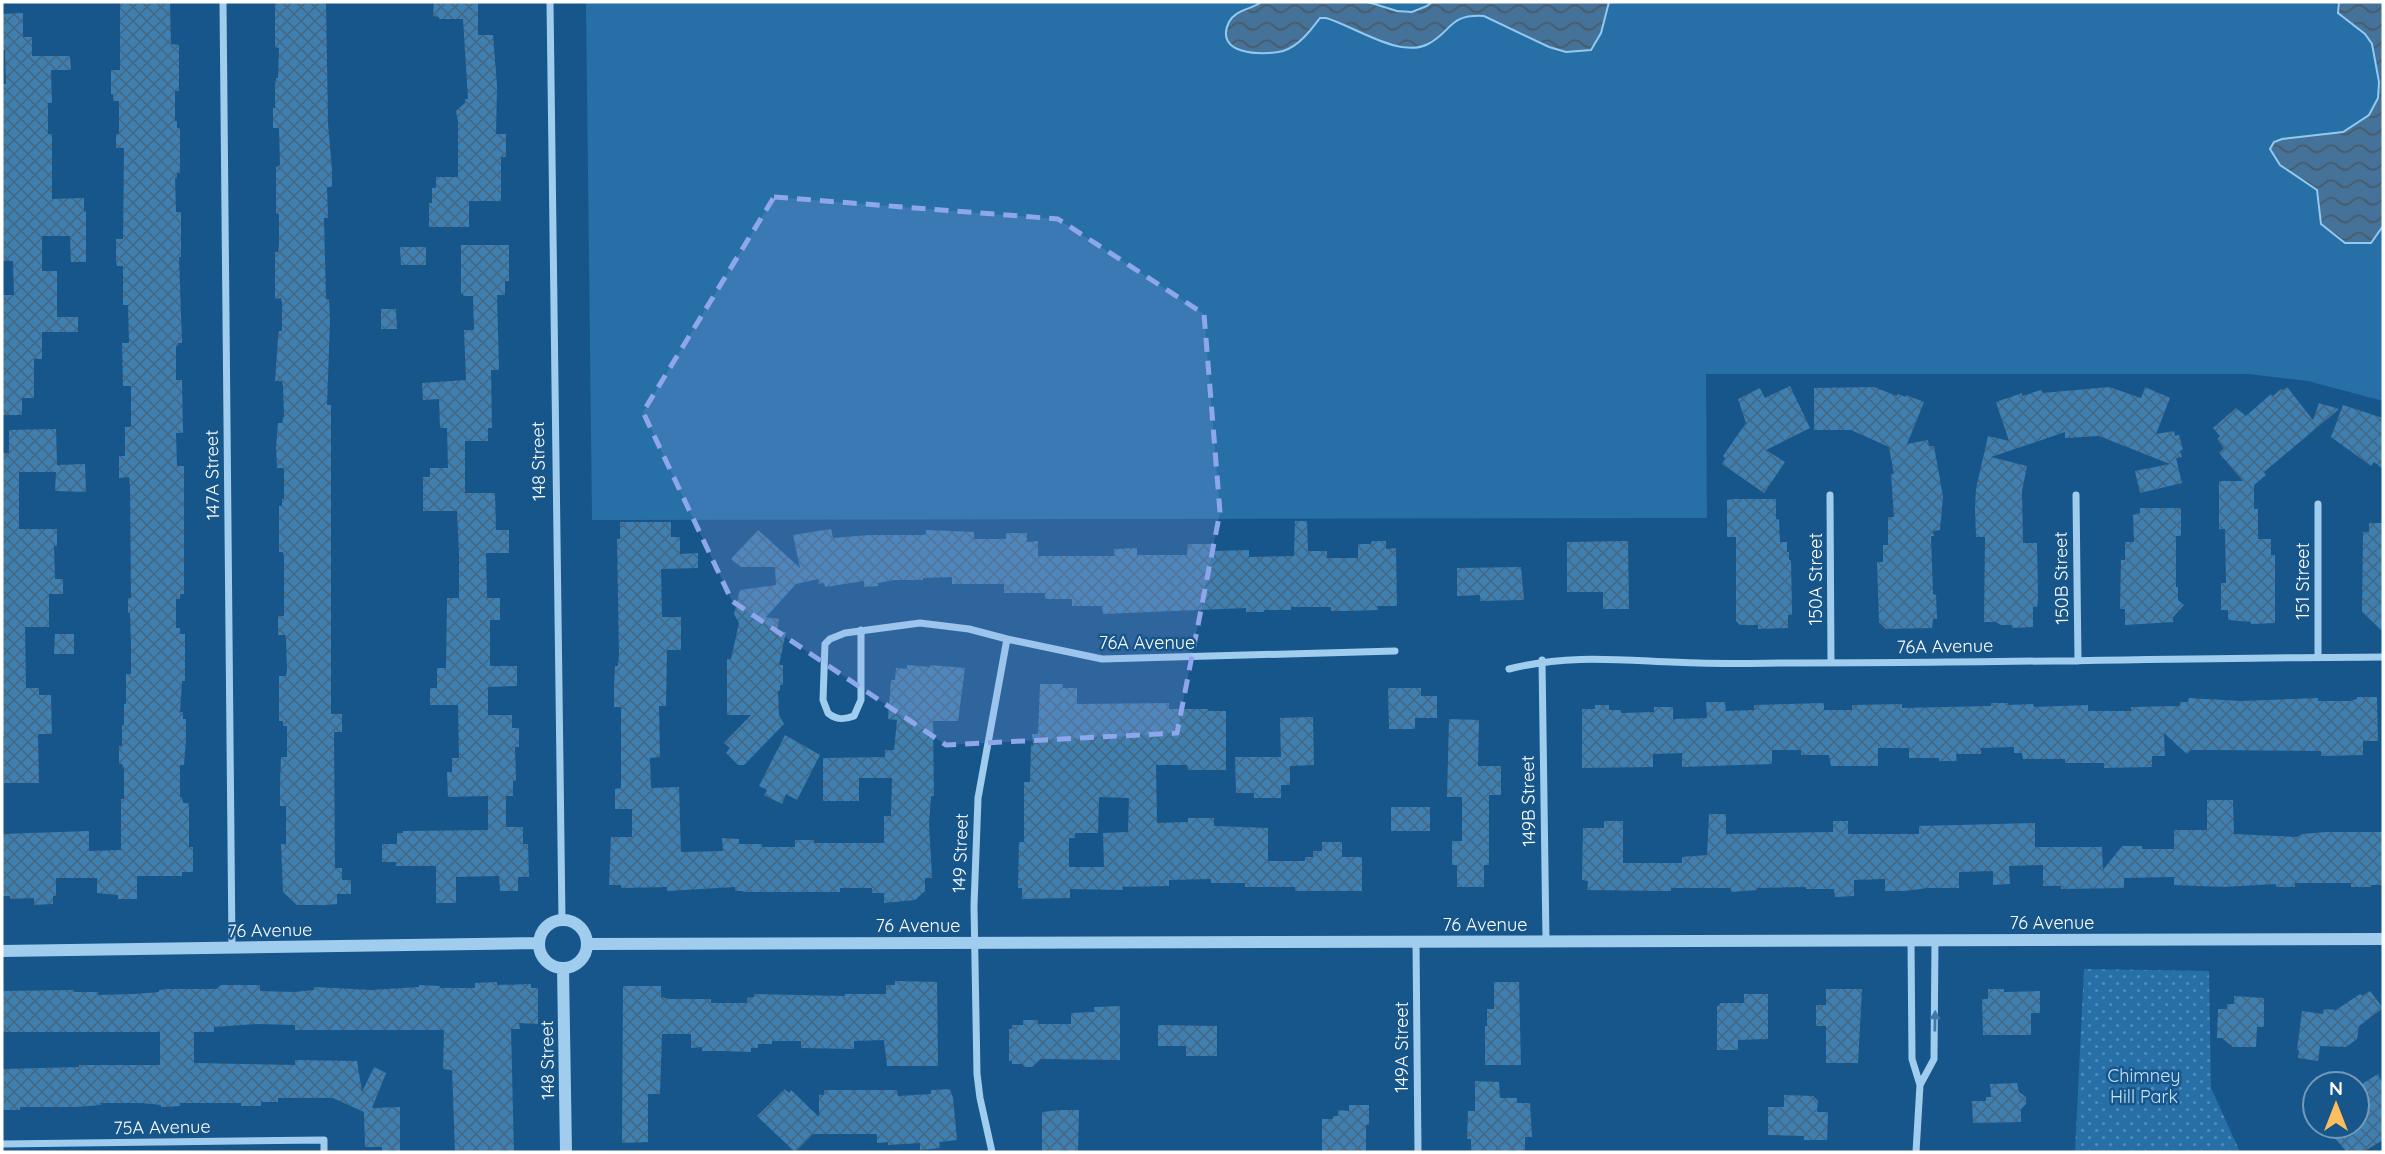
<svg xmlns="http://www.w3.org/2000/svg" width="2385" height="1154" font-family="Quicksand,sans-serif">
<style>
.grass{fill:#266fa7}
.park{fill:url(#park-dots)}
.water{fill:url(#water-waves);stroke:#92c9f1;stroke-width:2}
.building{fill:url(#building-cross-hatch);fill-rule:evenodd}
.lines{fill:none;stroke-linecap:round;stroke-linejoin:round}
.minor{stroke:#a0ccee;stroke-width:7}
.tertiary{stroke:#a0ccee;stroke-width:12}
.oneway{fill:#4079a8}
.marked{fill:#8ea6ec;fill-opacity:0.2;stroke:#8ea6ec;stroke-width:5;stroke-dasharray:14 9;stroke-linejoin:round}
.labels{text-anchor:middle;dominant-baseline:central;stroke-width:5;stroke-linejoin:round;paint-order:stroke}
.street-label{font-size:18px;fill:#fff;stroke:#17568a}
.park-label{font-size:18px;fill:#c6e3fa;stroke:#17568a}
</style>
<defs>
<pattern id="park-dots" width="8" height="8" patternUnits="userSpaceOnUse" patternTransform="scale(1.75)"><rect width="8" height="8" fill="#266fa7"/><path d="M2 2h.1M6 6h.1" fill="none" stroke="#518cb9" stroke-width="1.8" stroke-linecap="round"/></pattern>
<pattern id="water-waves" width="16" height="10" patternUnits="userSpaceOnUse" patternTransform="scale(1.75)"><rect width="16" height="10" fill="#447298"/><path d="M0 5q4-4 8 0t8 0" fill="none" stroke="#495b6a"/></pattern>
<pattern id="building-cross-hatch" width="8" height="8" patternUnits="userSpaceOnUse" patternTransform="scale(1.75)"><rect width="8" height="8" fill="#3f80b3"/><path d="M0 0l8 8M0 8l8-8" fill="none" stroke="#456985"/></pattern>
</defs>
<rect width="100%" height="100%" fill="#17568a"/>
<path class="grass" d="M586 2H2383V401L2308 381 2248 374H1706L1707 518 592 520Z"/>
<path class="park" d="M2084 969 2209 971 2211 1088 2240 1152H2075Z"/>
<path class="water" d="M1261 2H1368L1397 11 1412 12 1427 6 1432 2H1609L1601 33 1591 50 1566 52 1549 47 1484 16C1448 14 1453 31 1428 44 1400 59 1354 26 1326 18H1320C1310 31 1299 46 1283 51 1263 56 1213 55 1229 22 1236 9 1251 10 1261 2Z
M2339 2H2383V226L2371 243H2345L2321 224 2317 190 2280 165 2270 149 2274 142 2282 139 2343 132 2369 115 2378 98 2379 82 2372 44 2365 34 2338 13Z"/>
<path class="building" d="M120 2H170L171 44 179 45V91H175V121H177V128H180V173H177V178H175L176 212H181V257H179L182 343H178V346H176V380H182L183 433H176L177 466H184V594H180V599H176V628H180V634H185V681H182L180 712H183V719H186V739L184 765H180V797H182L183 803H189V847H193V872H182V876H137V899H118V895L97 893V878H56V896H53V904L34 905V898L10 899V896H2V834L89 831V851L121 850V799H124V769L122 764H119V746H122V725H124V704H126V674H131V644L130 613H128V598H131L130 486 129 477 119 478V456H125V427H131V386H123L122 343H129L128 305H123V266H117L116 261V239H123L124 148H116V134H119V101H113V94H111V70H120Z
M275 2H326L328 124 332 170V187H327L328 218H324L326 299H329L330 321 327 405H331V714H342V732H334L335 868H342V880H351V894H337V904L326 905H297L283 892 281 844H286V806H280V786L281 757H287V726H283V721H279V676H286L287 670 286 639 285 635H278V616H284V557L283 552H279V506H282V499H284V468H277L276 447 278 423H282L284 416 283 386 282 381H275L278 338 279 331H282V303L281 298 275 299V252H278L279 245V214H276V167L280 165 279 128H273V108H275V88L276 78H278L279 48 275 47Z
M434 2H478V35H493L497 85 496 134H506V157H501V201H469V227H429V203H432V188H436V177H458V122L456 111 465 103V99H468L463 19H439V17L433 16Z
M23 13V37H32V56H70L71 70H51L52 103H48V134H52V199L84 198V211H86V262H71L70 236H42V271H57V317H78V332H42V359H34V398H22V415H2V295H14L13 261H2V84H6L5 50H2V14Z
M461 245H509V281H505V295H497L499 370H491L492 428H488V441H465V493H495L496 530H509V553H486L487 598H500V620H490V666H517V686L488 687V715H512V728H519V747H515L516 781H513V796H506V827H523V844H528L529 877H518V891H500L499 876 456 877V903H436V866H396V862H382V844H397V833H403V831L488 830V796L448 797 447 772H452V758H459L458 705H430V688H437V668H446L447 598H459V553L457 511H423V477H430V468H448L447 428H440L439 399 423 400 422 383 466 380 464 330H474L473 296H464L461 293Z
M400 247H426V265H401Z
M381 309H396L397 329H381Z
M1790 386 1810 428 1766 450 1785 462 1764 493 1722 464 1725 458 1723 456 1746 423 1738 399 1760 388 1765 398Z
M1874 387 1897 396 1898 394 1906 397V395L1924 402 1907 444 1928 440 1929 446H1934L1943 497 1940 530 1933 531 1934 536H1931L1933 594 1936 595 1937 619H1933L1932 628 1886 629 1879 622 1877 562H1883V545H1888V517H1894L1891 474H1894L1889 447 1851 430H1814V388Z
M2109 387 2141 398 2145 387 2170 398 2156 434 2174 431 2175 436 2179 435 2183 450 2180 451 2182 457 2176 458 2182 483 2140 493 2135 471 2170 464 2099 436 2065 438V432L1991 457 2027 466 2022 491 2023 543H2037L2038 598 2037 607H2033V627L2012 628V625H2001L1996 622H1984L1985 537H1976L1975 508 1976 489 1988 436 2009 441 1996 402 2022 393V396L2041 390 2043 393Z
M2287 387 2313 420 2319 403 2339 409 2264 472 2266 475 2254 485V509H2258V539H2271V555H2275V623L2251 624V622L2228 620V610H2221V583H2226L2225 529H2219V481H2243L2219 453 2224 448 2217 439 2220 436 2213 428 2236 408 2246 416 2271 394 2273 396 2281 389 2283 390Z
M2343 405 2383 418V469L2374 462 2371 466 2331 437Z
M56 429 57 465 85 464 86 492 55 491 56 472H19V529H57V546H54L55 579H63V594H49V627H25L26 688H39V695H51L52 734H38L39 783H4V736H2V453H9V430Z
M1732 499H1776V519H1779L1780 542H1787V552H1789V560H1791L1792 615H1788V628L1758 629V625H1740L1736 621V537H1727V500Z
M2140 508H2181V536H2176V587H2178V600L2184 605 2173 617V622L2125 625V609H2120L2121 560H2125V542H2134L2133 515 2140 513Z
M1295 521H1307L1308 551H1327V558H1358V544H1371L1372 541H1386V549L1396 548 1397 606H1377L1378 610 1347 611H1331V607H1291V610H1264V612H1246V608L1103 614 1102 606H1072V599H1045V593H1004V584H952V577L923 578V580H894L878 583V586L864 587V581L825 587 824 583 819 584 818 579 796 584 766 617 779 619 777 630 786 632 779 665H783V685H780V691H778L779 715 784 724 744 765H738L726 753 730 748 724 743 751 715H727V659H731L739 623 734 614 740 590 776 585 775 567H741L731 559 758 530 800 568 793 535 831 529 833 538 869 535H923L926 534V530L974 532V539H1006V533H1027V542L1038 541V556H1114V549L1137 548V555H1187L1188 544H1213V551L1249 550V557L1294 556Z
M620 522H671V537H680V554L698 553V568L661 569 662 617H681V650H667L666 706H659L660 757 650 758 651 788 679 787 681 852 723 851 722 838 739 839V844H762V847H795V840H814V843H884V816H891L892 778H859V801H823V758L885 757V750H894L897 720 888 719 891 680H895L896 668 907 669V665L930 667V665L965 668 958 721H933L934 796H931L929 824 932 878H925V891L915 900 884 903V893H872V888H840V892H743V891H735V887L667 891V887L621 888V885H609L611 837H632V809H615V789L621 788V707H614V686L615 666H618L619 654 617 539H620Z
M2369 523H2383V632L2362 612 2363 532H2369Z
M1628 541 1629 609H1603V592H1567V542Z
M1521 567 1524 600 1480 601V595L1457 596V568Z
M55 634H74V654H54Z
M1040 684H1063V688H1077V704L1169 703V709H1208V711H1226V770H1188L1187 765H1156L1157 823 1188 822V818H1214V826L1268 828V861H1305V857H1313V851H1322V842H1342V857H1362V891H1295V887H1245V883H1211V879L1169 880V886L1122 887 1123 890 1070 889V898L1022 899V888H1018L1019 842H1024V782H1030L1031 745H1033L1032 734H1038ZM1099 797 1129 798 1128 832 1103 833 1104 867H1069V838H1075V833H1098Z
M1388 688H1421V696H1437V718H1415V729H1389Z
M2357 697H2377L2378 741H2363V755L2321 756V751L2215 750H2191L2187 754 2164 733 2165 756H2152V767L2104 768V763H2065V759H2023L2022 753H2014V747L1981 748V754H1956L1957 761H1939V758H1909V748H1878V766H1831L1829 755H1801V750H1772V764L1682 767V753L1653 754V767L1582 768V709H1595V705H1609V710H1621V713L1654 712V707H1673V719L1707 718 1706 702H1725L1726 711 1754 710V705L1824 703V710H1852V705L1902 704V708L1991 706V703H2008V705L2033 704 2034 707 2088 705V711H2131V707L2180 706V702H2188L2189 698 2241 701 2318 698V701H2350L2357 699Z
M1313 717 1314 765 1290 766V785H1281V798H1254V793H1236L1235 757H1281L1280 718Z
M1449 719 1479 720 1478 766H1501V795H1489V865H1484V887H1457V865H1452V841H1462V797H1447Z
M785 735 820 755 797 800 786 794 782 804 764 795 767 790 759 786Z
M2207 800H2233L2234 834 2297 837 2302 834 2327 832H2383V885H2371V887H2351V883H2295V887H2276V884L2224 887 2174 885V877L2124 878V888L2061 889V886H2043V865L2009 866 2010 884 1993 885V871L1959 872V888H1928L1904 891H1885V879L1854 880V896L1835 897 1834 889H1806V887L1757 888V890L1731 892V888H1671V891H1661L1587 890 1588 881 1582 880 1583 828H1604V821H1623V863H1682V857L1707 855 1709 814H1726V834L1833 832V821H1848V834H1919V826L2035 823V847H2102L2103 870 2122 846H2142V849H2174V830H2207Z
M1391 807H1430V831H1391Z
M895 981 937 982 938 1066H887L884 1040 854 1041V1049L801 1048V1041H772V1044H758V1048H751V1052L722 1051H702V1047L691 1048V1034H662L660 1094H648V1142L622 1143 623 986H661V997L669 999H711V1003H747V998L754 997V994L845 996V994H886V985H895Z
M497 982V985L531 984V988H538V1024L519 1023 520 1029H511L514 1152H455L452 1070 443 1069 444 1030H295V1025L256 1024 214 1027V1032H194V1063L295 1065V1060L357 1061 362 1092 374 1067 386 1073 372 1108 400 1107V1151H382V1147H365L364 1112 333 1098H278V1102H261V1106H241V1103H180V1106L161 1107V1105L142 1103H101V1105L76 1107H20V1110H2V1069L79 1067V1065H160V1032H2V991L74 990V992H98V995L135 994 159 992V990L169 989H216L221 985H260V991L295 992 314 990V987L371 990 419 987V985L440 986V988H475V983Z
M1494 982H1519L1521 1065H1485V1026H1487V1009H1494Z
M1826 989H1862L1858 1063H1826V1026H1816V1005H1826Z
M1988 989H2004V992L2040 991V1013H2031V1035H1983L1982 999H1988Z
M2370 991 2383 1008 2359 1026 2357 1039 2346 1047 2320 1046 2318 1061 2298 1058 2299 1050H2297L2302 1011 2323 1014 2324 1009 2336 1010 2360 994 2362 996Z
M1744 994H1768V1039L1738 1040V1050H1717V1007L1721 1003H1744Z
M2234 996 2264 998V1027H2257L2256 1047H2233L2222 1038H2217L2218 1009H2227V1004H2234Z
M1120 1006V1060L1041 1059 1032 1067H1025L1022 1064H1012V1061H1009V1029H1012V1025H1023V1020H1038V1024H1071V1013L1094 1012V1007Z
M1158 1025 1217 1026V1056H1186V1046H1158Z
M2378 1074 2383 1084V1140L2363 1152H2347L2324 1126H2357V1087Z
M1475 1081 1499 1082 1500 1098H1517V1103H1530L1532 1137H1525V1151L1471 1152V1139H1467L1468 1111H1475Z
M2017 1083 2019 1092 2026 1097V1104L2021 1109V1122L1973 1123 1972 1101H1986V1097H1991L1990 1084Z
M785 1089 789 1093 791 1090 819 1117V1095H824V1090H897L898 1096 931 1094V1090L950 1089 953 1098 957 1140 939 1142 940 1148 920 1150V1143L888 1145V1142L877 1143V1134H813L795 1152 757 1116Z
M1784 1095 1813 1096 1818 1101 1817 1112H1828L1827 1140H1804V1136L1768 1135V1107H1784Z
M1349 1105H1369V1125H1366V1152H1322V1119H1333V1116H1338V1110L1349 1111Z
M1060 1110H1079L1078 1152H1042V1112Z"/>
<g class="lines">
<path class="minor" d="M223 2 232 948
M550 2 562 920
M1830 495 1831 663
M2076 495 2078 661
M2318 504V657
M861 630V700L854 716C844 720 836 720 828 713L823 700 825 644 830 639 845 633 920 623 969 629 1007 639 1102 659 1395 651
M1542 660 1546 941
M1509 669C1576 652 1632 662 1699 663 1732 664 1766 663 1800 663 1994 663 2189 658 2383 657
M1911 940 1912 1059 1920 1085 1916 1152
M1416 941 1418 1152
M1920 1085 1934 1059 1935 940
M2 1144 324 1140V1152
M992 1152 980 1098 977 1074 974 906 978 798 1007 639"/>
<path class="tertiary" d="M539 944a24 24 0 1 1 48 0a24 24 0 1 1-48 0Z
M587 944 2383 939
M2 951 539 943
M563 968 566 1152"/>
</g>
<defs><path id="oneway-solid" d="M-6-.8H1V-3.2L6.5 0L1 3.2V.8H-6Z" transform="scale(1.75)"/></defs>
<use class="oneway" href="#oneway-solid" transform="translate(1935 1021) rotate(-89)"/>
<path class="marked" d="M774 197 1058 219 1204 314 1220 512 1177 733 946 745 732 601 643 412Z"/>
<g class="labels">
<g class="street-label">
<text transform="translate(538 461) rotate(-91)">148 Street</text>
<text transform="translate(212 475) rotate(-91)">147A Street</text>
<text transform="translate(2061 578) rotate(-91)">150B Street</text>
<text transform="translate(1815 579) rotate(-90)">150A Street</text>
<text transform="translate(2302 581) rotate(-90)">151 Street</text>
<text x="1147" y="642">76A Avenue</text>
<text transform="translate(1945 646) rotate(-1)">76A Avenue</text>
<text transform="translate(1528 801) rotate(-91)">149B Street</text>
<text transform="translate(960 853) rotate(-88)">149 Street</text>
<text x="2052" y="922">76 Avenue</text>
<text x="1485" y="924">76 Avenue</text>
<text x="918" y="925">76 Avenue</text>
<text transform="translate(270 930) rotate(-1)">76 Avenue</text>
<text transform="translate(1401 1047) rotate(-90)">149A Street</text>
<text transform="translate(547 1060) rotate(-91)">148 Street</text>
<text transform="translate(162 1127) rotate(-1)">75A Avenue</text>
</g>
<g class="park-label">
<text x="2144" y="1075">Chimney<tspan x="2144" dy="21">Hill Park</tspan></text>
</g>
</g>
<rect width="2385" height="1154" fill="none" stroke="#ffffff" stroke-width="7"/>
<g transform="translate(2336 1105)"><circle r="33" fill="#17568a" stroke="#749ab9" stroke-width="2"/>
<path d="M0-5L12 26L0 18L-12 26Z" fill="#ffbe5d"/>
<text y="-10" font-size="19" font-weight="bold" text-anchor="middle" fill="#ffffff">N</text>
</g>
</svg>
